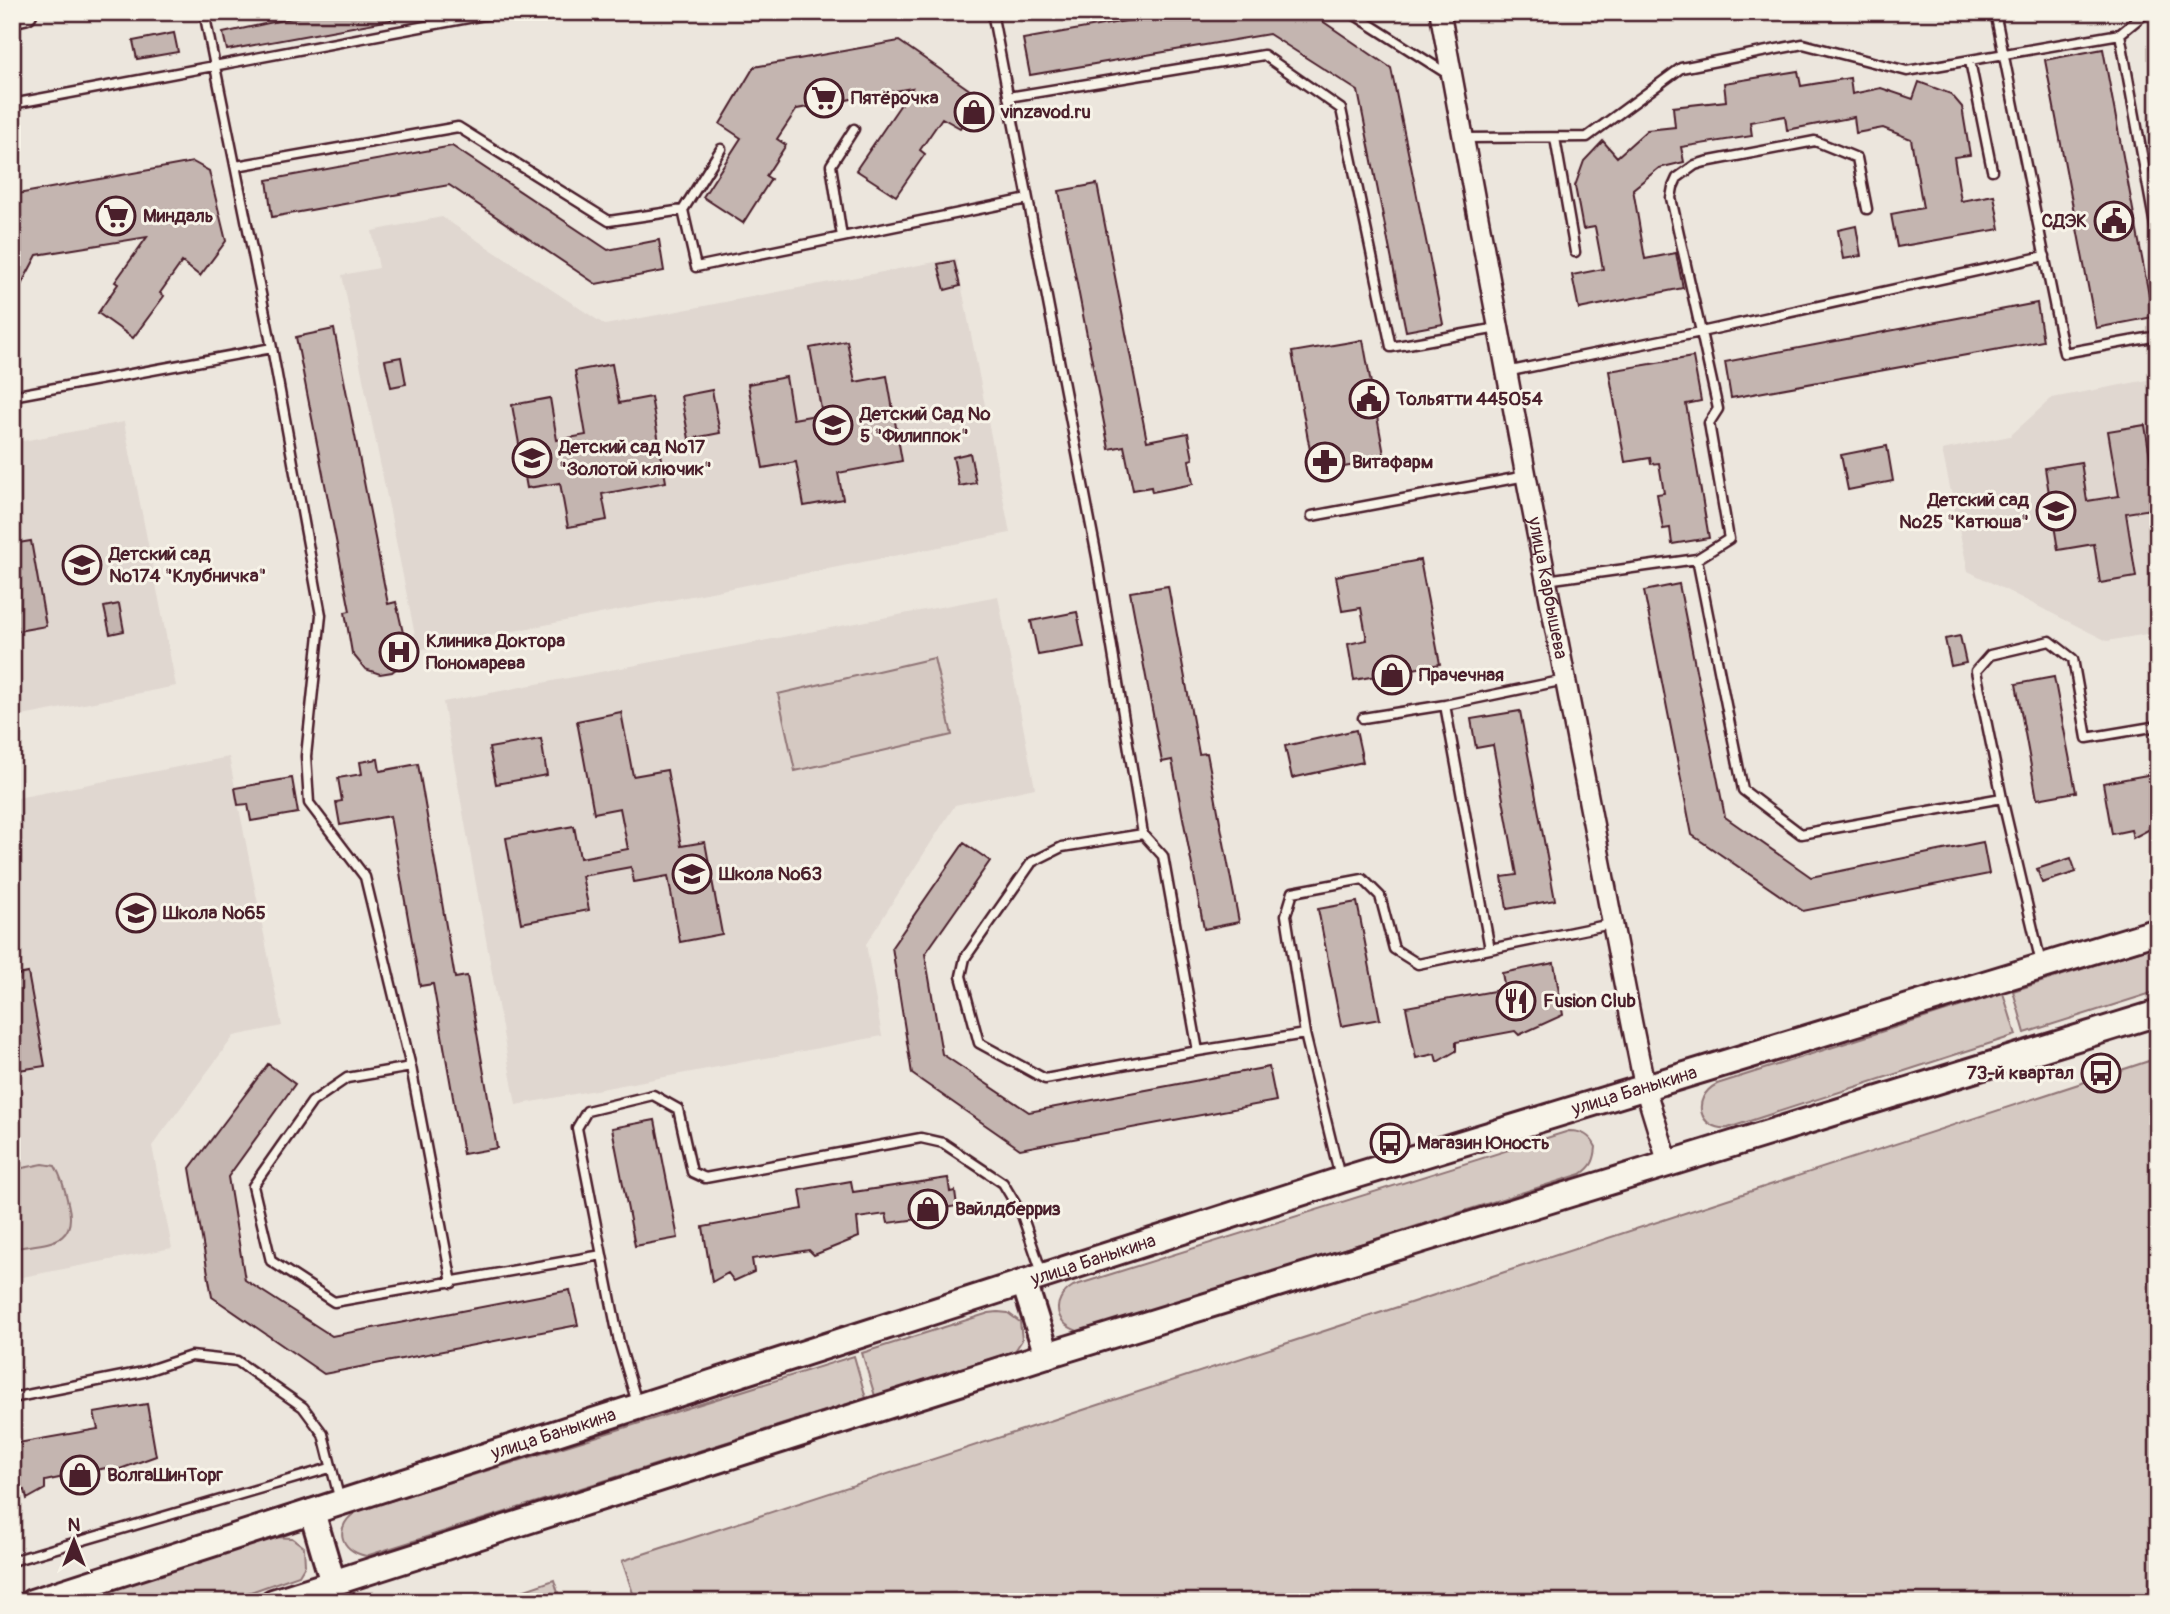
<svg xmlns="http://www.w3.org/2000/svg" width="2170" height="1614" font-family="Pangolin,sans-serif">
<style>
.built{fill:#e0d7d0}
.green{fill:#d5c9c2;stroke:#907476;stroke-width:2}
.building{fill:#c4b5b0;stroke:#4a1f2b;stroke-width:2}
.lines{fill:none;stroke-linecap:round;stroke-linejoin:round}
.service-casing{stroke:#4a1f2b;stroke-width:13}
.tertiary-casing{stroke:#4a1f2b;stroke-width:24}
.secondary-casing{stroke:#4a1f2b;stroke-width:28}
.primary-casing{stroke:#4a1f2b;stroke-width:30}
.service{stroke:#f7f3e8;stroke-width:8}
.tertiary{stroke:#f7f3e8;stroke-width:19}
.secondary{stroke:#f7f3e8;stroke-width:23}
.primary{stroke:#f7f3e8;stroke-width:24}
.labels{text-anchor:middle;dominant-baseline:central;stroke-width:6;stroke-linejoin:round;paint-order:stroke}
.poi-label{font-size:19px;font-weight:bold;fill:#4a1f2b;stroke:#f7f3e8;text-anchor:start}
.street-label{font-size:19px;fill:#4a1f2b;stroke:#f7f3e8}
</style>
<rect width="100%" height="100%" fill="#ece6dd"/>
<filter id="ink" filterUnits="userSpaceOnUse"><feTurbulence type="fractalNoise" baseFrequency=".0143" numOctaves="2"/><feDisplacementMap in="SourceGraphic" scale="14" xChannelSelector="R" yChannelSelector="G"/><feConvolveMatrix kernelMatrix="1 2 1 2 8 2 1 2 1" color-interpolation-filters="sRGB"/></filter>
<g filter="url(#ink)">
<path class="built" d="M442 217 605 325 956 258 1010 533 418 650 342 275 379 268 372 231Z
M2158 378V632L2107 641 1968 571 1942 450 2010 436 2052 398Z
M124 422 176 686 12 718V443Z
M998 596 1035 788 955 805 866 944 882 1036 516 1105 443 702Z
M229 757 282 1026 234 1036 152 1146 172 1248 12 1279V799Z"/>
<path class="green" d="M934 658 952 735 795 771 778 694Z
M2158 945V991L2025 1033 2013 991Z
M2003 993 2016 1035 1728 1128C1699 1131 1690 1098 1717 1084Z
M2158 1058V1602H636L622 1561Z
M1569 1131C1582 1131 1590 1135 1596 1147 1595 1160 1592 1167 1581 1174L1082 1332C1055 1326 1049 1301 1073 1286Z
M43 1164 55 1166C62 1178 65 1189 68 1203 79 1247 45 1242 12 1249V1170Z
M998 1312 1008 1313 1020 1322 1022 1340 1015 1351 875 1396 862 1353 989 1313Z
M854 1356 866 1398 366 1556C339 1551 333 1525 358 1511Z
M273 1537 292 1538 304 1547 305 1565 299 1575 222 1602H100L97 1594Z
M554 1580 561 1602H490Z"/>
<path class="building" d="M319 12H390L391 20 227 50 223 33Z
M1177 12H1309L1391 68 1443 324 1406 331 1358 91 1269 34 1030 75 1023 39Z
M174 33 178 52 137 59 133 41Z
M899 41 980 97 960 128 942 118 920 150 925 154 896 196 856 170 912 88 797 109 777 139 786 145 766 176 771 179 743 223 703 197 741 138 720 124 754 67Z
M2103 49 2153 317 2096 328 2045 60Z
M1798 71 1801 86 1850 78 1852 94 1881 88 1913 99 1919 82 1951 94 1962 107 1970 155 1954 157 1961 201 1994 195 2000 229 1897 247 1891 214 1923 208 1911 139 1883 128 1856 133 1854 117 1787 130 1785 116 1750 122 1752 136 1681 147 1684 162 1659 168 1633 189 1645 259 1676 253 1683 288 1579 309 1572 275 1603 269 1595 227 1583 229 1575 186 1584 161 1603 141 1617 157 1647 130 1675 127 1673 107 1726 101 1724 83Z
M452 146 608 250 659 240 664 271 596 284 449 185 272 217 267 180Z
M193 162 209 171 226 241 200 276 182 262 160 293 164 296 133 338 98 313 118 284 115 282 147 237 37 255 12 302V195Z
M1097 184 1147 441 1188 433 1193 459 1189 460 1193 484 1152 492 1151 487 1133 490 1124 446 1109 449 1059 191Z
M1856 226 1861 256 1843 259 1838 230Z
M954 261 960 286 945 290 938 264Z
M2037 303 2043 341 1731 398 1725 362Z
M334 329 388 604 396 602 406 646 402 664 392 672 380 674 365 669 352 653 345 612 350 611 296 337Z
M1363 340 1385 460 1314 472 1292 352Z
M847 341 855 382 887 376 902 461 838 473 843 499 804 506 796 462 763 468 748 384 786 377 793 419 822 414 810 348Z
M401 357 406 384 391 387 385 360Z
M1693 357 1701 401 1686 404 1709 538 1672 544 1670 528 1663 529 1657 494 1664 493 1659 463 1651 464 1650 458 1625 462 1609 371Z
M612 364 619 403 651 397 666 482 602 494 607 520 568 527 560 483 527 488 512 405 550 398 557 440 586 435 575 371Z
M712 390 720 433 689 439 681 396Z
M2145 425 2151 463 2158 462V508L2126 513 2136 577 2100 583 2094 544 2058 550 2045 468 2081 462 2087 501 2119 496 2108 431Z
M1887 446 1893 481 1848 490 1841 455Z
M970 453 976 483 959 486 953 457Z
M31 541 46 626 12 632V544Z
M1420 560 1440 664 1354 680 1348 644 1367 640 1361 608 1342 611 1336 576Z
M1679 584 1725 817 1811 877 1983 842 1989 874 1803 911 1692 835 1644 591Z
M1168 586 1199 754 1207 753 1239 922 1204 929 1172 760 1162 762 1130 592Z
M119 604 124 631 110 634 104 607Z
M1077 612 1084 647 1038 655 1031 621Z
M1960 636 1966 663 1951 666 1945 639Z
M2054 677 2076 792 2037 799 2016 684Z
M1520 711 1555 900 1507 909 1502 877 1517 875 1493 745 1476 748 1471 719Z
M621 712 633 776 667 770 681 846 705 842 722 934 680 942 668 876 634 882 631 867 582 876 589 910 521 923 506 838 574 826 580 858 628 849 620 808 594 813 577 721Z
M1356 730 1363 762 1292 778 1285 746Z
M541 739 547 775 496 784 489 748Z
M378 759 380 771 418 764 455 978 467 976 497 1148 463 1154 433 984 420 986 390 816 340 825 336 802 342 801 338 778 362 774 360 762Z
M2158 773V818L2152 819 2154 827 2133 838 2131 830 2112 834 2103 783Z
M292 778 298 813 251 821 248 804 238 805 235 788Z
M964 843 990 861 925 954 942 1054 1029 1112 1269 1067 1276 1101 1020 1149 912 1074 892 947Z
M2071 858 2076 872 2042 883 2037 869Z
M1357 902 1380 1019 1341 1026 1318 909Z
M1554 963 1563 1015 1519 1035 1515 1031 1456 1042V1051L1437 1062 1435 1054 1416 1058 1406 1007 1505 989 1502 973Z
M28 973 45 1066 12 1071V976Z
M268 1064 295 1084 228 1177 245 1280 332 1336 570 1290 578 1325 324 1374 212 1297 190 1168Z
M655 1120 678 1238 635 1246 612 1128Z
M948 1178 950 1192 955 1191 957 1206 933 1210V1217L888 1223 886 1214 857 1218 859 1237 814 1255 809 1250 752 1259 754 1272 734 1281 728 1273 712 1282 703 1227 803 1209 800 1190 851 1181 853 1192Z
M147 1404 156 1456 109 1473 106 1468 45 1481V1489L27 1499 25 1490 12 1493V1444L98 1429 94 1413Z"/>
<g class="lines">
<defs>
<path id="service" d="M204 12 272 348 321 615 306 756 309 803 365 877 411 1067 452 1283
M992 12 1097 557 1143 834 1163 856 1198 1051
M1350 12 1449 75
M1995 12 2064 353 2158 336
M2120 34 2147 12
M1970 61 1992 170
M1008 97 1264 55 1341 109 1391 347 1498 328
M12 104 500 12
M1463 138 1587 137 1681 68 1803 44 1907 71 2120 34 2158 242
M1555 138 1575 252
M236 166 458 127 609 221 683 210 696 267 1028 199
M683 210 721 149
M842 237 831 165 854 129
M1506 372 1701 332 1671 198 1673 187 1677 178 1695 165 1705 162 1815 141 1857 158 1867 209
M12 396 272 348
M1312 516 1526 476
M1697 559 1729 539 1709 423 1718 409 1701 332 2045 256
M1546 580 1697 559 1743 790 1801 834 2002 798 2041 963
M1445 705 1490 949
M1363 718 1445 705 1565 680
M2002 798 1976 671 1990 655 2050 641 2073 659 2087 738 2158 726
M1143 834 1062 847 1032 862 965 958 961 976 979 1043 1045 1079 1198 1051 1305 1034
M411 1067 347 1078 312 1102 253 1186 271 1261 334 1302 602 1255
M1340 1177 1305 1034 1286 915 1293 892 1363 879 1380 896 1394 949 1418 964 1611 924
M12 1398 143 1372 191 1356 237 1361 303 1407 323 1434 340 1501
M637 1403 619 1342 577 1128 587 1111 653 1095 678 1109 692 1172 705 1178 921 1138 943 1143 1003 1183 1022 1215 1042 1273
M12 1561 330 1468"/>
<g id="tertiary">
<path id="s1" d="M1440 12 1526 476 1632 1024 1645 1088 1668 1163"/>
</g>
<path id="secondary" d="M12 15 25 12"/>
<g id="primary">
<path d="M1024 1282 1047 1355"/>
<path d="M312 1512 333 1583"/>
<path id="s2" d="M32 1602 1341 1180 2158 931"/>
<path d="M273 1602 1047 1355 2158 1013"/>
</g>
</defs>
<use href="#service" class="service-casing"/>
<use href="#tertiary" class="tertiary-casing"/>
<use href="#secondary" class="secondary-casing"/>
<use href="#primary" class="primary-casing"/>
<use href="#service" class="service"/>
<use href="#tertiary" class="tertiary"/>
<use href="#secondary" class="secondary"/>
<use href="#primary" class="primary"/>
</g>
</g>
<defs>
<symbol id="supermarket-ring" viewBox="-11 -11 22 22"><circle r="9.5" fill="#f7f3e8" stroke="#4a1f2b" stroke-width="1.5"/><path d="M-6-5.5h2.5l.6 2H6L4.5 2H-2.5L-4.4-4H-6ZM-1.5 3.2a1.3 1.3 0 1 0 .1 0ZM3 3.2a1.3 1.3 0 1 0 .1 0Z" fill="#4a1f2b"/></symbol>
<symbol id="shop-ring" viewBox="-11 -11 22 22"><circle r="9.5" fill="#f7f3e8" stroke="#4a1f2b" stroke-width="1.5"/><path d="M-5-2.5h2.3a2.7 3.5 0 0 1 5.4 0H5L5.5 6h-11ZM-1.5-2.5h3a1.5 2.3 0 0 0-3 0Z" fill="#4a1f2b"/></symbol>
<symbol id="civic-ring" viewBox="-11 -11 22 22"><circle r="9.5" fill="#f7f3e8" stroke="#4a1f2b" stroke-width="1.5"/><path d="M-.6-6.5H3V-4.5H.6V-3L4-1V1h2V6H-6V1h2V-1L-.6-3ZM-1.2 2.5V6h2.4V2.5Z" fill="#4a1f2b"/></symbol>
<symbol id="school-ring" viewBox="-11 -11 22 22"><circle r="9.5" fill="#f7f3e8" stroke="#4a1f2b" stroke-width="1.5"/><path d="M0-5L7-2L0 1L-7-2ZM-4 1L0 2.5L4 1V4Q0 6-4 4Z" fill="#4a1f2b"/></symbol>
<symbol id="pharmacy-ring" viewBox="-11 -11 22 22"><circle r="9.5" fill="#f7f3e8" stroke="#4a1f2b" stroke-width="1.5"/><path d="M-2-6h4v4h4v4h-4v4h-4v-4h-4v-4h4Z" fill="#4a1f2b"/></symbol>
<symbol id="hospital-ring" viewBox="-11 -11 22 22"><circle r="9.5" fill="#f7f3e8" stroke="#4a1f2b" stroke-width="1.5"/><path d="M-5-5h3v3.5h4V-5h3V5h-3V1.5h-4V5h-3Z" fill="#4a1f2b"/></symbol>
<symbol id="restaurant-ring" viewBox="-11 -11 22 22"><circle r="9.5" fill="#f7f3e8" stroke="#4a1f2b" stroke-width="1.5"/><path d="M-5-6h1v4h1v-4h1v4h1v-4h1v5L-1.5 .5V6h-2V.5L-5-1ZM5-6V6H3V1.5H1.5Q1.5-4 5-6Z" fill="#4a1f2b"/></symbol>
<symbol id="bus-ring" viewBox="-11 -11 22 22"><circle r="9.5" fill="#f7f3e8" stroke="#4a1f2b" stroke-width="1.5"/><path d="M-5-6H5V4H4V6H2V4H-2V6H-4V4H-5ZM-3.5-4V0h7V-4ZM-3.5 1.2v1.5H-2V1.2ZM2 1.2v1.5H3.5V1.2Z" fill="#4a1f2b"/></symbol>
</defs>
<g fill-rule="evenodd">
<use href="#supermarket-ring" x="802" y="76" width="44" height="44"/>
<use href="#shop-ring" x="952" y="90" width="44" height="44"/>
<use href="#supermarket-ring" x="94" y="194" width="44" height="44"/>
<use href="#civic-ring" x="2092" y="199" width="44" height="44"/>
<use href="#civic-ring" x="1347" y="377" width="44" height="44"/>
<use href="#school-ring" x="811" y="403" width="44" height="44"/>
<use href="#school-ring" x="510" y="436" width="44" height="44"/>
<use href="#pharmacy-ring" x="1303" y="440" width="44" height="44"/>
<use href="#school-ring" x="2034" y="489" width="44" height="44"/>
<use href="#school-ring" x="60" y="543" width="44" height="44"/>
<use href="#hospital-ring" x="377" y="630" width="44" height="44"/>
<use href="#shop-ring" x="1370" y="653" width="44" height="44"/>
<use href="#school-ring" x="670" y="852" width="44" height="44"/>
<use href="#school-ring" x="114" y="891" width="44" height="44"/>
<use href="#restaurant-ring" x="1494" y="979" width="44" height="44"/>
<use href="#bus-ring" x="2079" y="1051" width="44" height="44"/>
<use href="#bus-ring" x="1368" y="1121" width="44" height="44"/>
<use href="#shop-ring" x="906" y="1187" width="44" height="44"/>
<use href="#shop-ring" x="58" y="1453" width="44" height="44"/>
</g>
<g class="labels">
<g class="poi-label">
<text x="851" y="98">Пятёрочка</text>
<text x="1001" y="112">vinzavod.ru</text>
<text x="143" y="216">Миндаль</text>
<text x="2087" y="221" text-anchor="end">СДЭК</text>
<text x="1396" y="399">Тольятти 445054</text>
<text x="860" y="414">Детский Сад №<tspan x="860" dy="22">5 "Филиппок"</tspan></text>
<text x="559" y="447">Детский сад №17<tspan x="559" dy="22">"Золотой ключик"</tspan></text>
<text x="1352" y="462">Витафарм</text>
<text x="2029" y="500" text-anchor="end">Детский сад<tspan x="2029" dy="22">№25 "Катюша"</tspan></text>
<text x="109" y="554">Детский сад<tspan x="109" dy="22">№174 "Клубничка"</tspan></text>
<text x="426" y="641">Клиника Доктора<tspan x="426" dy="22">Пономарева</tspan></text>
<text x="1419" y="675">Прачечная</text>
<text x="719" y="874">Школа №63</text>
<text x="163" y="913">Школа №65</text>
<text x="1543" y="1001">Fusion Club</text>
<text x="2074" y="1073" text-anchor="end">73-й квартал</text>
<text x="1417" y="1143">Магазин Юность</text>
<text x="955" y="1209">Вайлдберриз</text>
<text x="107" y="1475">ВолгаШинТорг</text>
</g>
<g class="street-label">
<text stroke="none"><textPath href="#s1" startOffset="586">улица Карбышева</textPath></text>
<text stroke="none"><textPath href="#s2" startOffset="1682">улица Баныкина</textPath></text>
<text stroke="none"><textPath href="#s2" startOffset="1115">улица Баныкина</textPath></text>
<text stroke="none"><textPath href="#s2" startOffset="548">улица Баныкина</textPath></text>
</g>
</g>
<rect width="2170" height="1614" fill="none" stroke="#f7f3e8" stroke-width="42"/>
<rect x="21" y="21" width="2128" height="1572" fill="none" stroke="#4a1f2b" stroke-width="2.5" filter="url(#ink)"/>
<g transform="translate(74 1541)" stroke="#f7f3e8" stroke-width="5" paint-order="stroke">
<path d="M0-5L12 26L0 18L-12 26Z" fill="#4a1f2b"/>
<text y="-10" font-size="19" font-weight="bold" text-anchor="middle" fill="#4a1f2b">N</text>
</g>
</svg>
